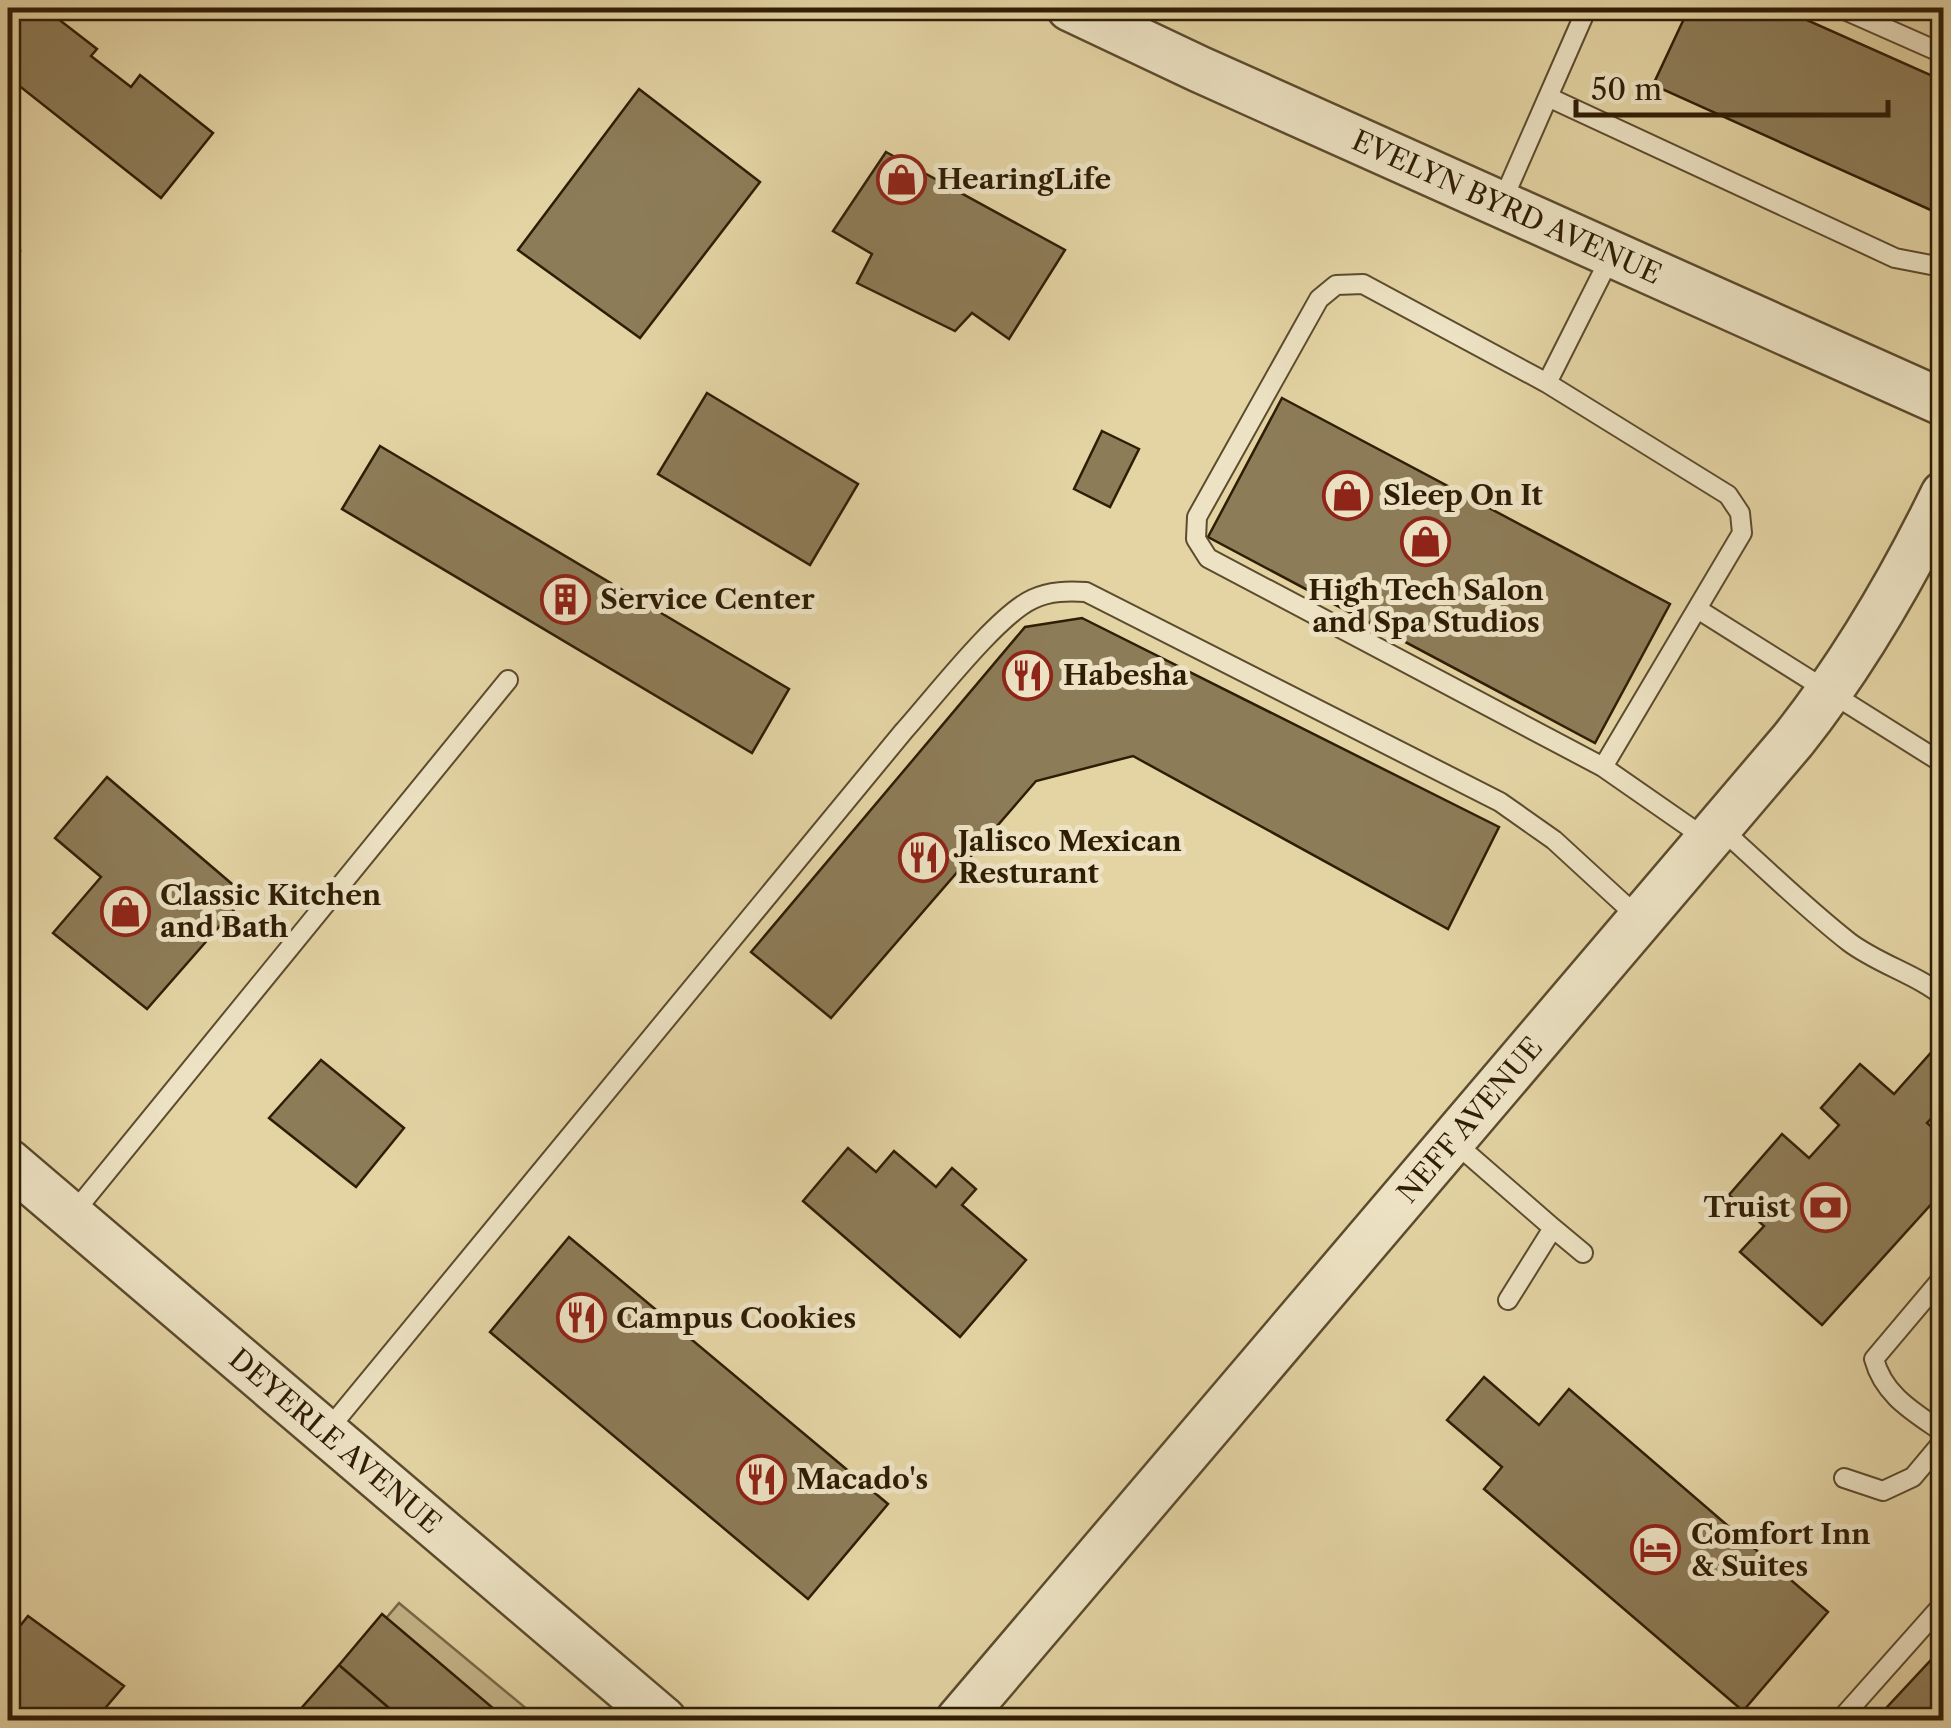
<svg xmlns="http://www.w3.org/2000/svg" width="1951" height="1728" font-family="'Libre Caslon Text',serif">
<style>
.green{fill:#c5b589;stroke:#7a6947;stroke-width:2.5}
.building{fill:#8d7c58;stroke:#2f1d05;stroke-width:2.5}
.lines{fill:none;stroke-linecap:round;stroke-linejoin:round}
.service-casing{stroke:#5c4b2d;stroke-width:22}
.tertiary-casing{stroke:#5c4b2d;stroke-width:50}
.service{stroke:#ede3c4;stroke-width:18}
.tertiary{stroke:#ede3c4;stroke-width:45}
.labels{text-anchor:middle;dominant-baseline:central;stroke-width:10;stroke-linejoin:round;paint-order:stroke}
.poi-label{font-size:28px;font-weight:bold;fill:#2f1d05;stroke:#ede3c4;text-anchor:start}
.street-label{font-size:28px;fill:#2f1d05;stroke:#ede3c4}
</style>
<rect width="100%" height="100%" fill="#e4d4a4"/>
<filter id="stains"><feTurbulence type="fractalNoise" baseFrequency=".002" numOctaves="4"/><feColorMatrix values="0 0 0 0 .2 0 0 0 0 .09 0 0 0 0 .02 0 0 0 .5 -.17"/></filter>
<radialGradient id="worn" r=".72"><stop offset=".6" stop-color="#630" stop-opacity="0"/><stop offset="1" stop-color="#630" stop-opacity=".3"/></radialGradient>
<path class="green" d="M399 1603 540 1720H300Z"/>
<path class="building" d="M8 8H44L97 49 91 56 131 87 140 75 213 133 161 198 8 77Z
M1689 8H1780L1944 81V216L1653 85Z
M639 89 760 182 640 338 518 250Z
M886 152 1065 250 1009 339 972 313 955 331 857 283 872 254 833 231Z
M8 241 20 251 8 266Z
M707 393 858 484 810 565 658 474Z
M1282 398 1670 604 1595 743 1208 537Z
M1102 431 1139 449 1110 507 1074 489Z
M380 446 789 689 752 753 342 509Z
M1082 618 1499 827 1448 929 1133 756 1036 781 831 1018 751 952 1025 627Z
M107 777 246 896 147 1009 53 933 101 877 55 838Z
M1944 1038V1105L1927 1123 1944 1138V1190L1822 1325 1740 1252 1764 1226 1729 1195 1782 1134 1809 1158 1839 1125 1821 1108 1860 1064 1894 1094Z
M321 1060 404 1128 356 1187 269 1118Z
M848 1148 876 1172 894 1151 936 1187 952 1168 976 1189 962 1205 1026 1260 960 1337 803 1201Z
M569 1237 888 1504 808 1599 490 1332Z
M1484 1377 1539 1425 1569 1389 1828 1612 1743 1711 1484 1489 1502 1467 1447 1420Z
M382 1614 507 1720H403L339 1665Z
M28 1616 124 1686 95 1720H8V1641Z
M1944 1646V1720H1875Z
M339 1665 403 1720H291Z"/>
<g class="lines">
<defs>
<path id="service" d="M1840 8 1944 54
M1548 97 1895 258 1931 265 1944 258
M1501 204 1587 8
M1363 284 1547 383 1728 495 1740 513 1742 533 1603 767 1208 558 1196 539 1197 517 1319 299 1336 285Z
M1547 383 1612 254
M1699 610 1944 764
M1603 767 1708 840
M1719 827C1762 865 1803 906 1849 942 1878 964 1918 975 1944 997
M1453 1141 1553 1228 1508 1300
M71 1216 508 680
M1553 1228 1583 1253
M1944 1276 1874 1359C1884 1396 1914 1412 1944 1433
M327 1431 903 732C932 700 997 615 1033 599 1050 591 1068 591 1086 592L1500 802 1554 840 1640 919
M1844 1478 1883 1491 1913 1477 1944 1440
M1840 1720 1944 1603"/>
<g id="tertiary">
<path id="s1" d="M1070 8 1199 69 1944 403"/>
<path id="s2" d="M8 1162 663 1720"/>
<path id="s3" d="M959 1720 1793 740C1854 663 1901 582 1944 494"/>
</g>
</defs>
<use href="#service" class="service-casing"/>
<use href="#tertiary" class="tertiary-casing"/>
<use href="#service" class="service"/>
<use href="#tertiary" class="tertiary"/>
</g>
<defs>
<symbol id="shop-ring" viewBox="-11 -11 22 22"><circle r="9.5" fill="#ede3c4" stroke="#8f2418" stroke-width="1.5"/><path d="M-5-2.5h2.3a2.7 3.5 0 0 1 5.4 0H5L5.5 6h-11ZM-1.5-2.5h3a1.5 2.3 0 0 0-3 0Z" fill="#8f2418"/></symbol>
<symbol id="building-ring" viewBox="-11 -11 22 22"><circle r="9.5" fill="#ede3c4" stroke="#8f2418" stroke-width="1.5"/><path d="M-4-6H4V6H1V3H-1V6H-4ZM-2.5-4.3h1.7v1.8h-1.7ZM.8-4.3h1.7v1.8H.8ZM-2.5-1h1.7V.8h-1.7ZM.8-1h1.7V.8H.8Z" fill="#8f2418"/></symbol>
<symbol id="restaurant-ring" viewBox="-11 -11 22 22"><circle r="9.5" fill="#ede3c4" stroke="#8f2418" stroke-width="1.5"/><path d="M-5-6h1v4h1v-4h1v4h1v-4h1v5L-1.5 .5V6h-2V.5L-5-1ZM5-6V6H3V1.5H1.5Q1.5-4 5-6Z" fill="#8f2418"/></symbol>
<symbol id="bank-ring" viewBox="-11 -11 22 22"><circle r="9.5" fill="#ede3c4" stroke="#8f2418" stroke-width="1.5"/><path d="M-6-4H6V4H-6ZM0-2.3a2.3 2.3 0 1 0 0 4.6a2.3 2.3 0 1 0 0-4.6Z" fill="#8f2418"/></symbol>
<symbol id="hotel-ring" viewBox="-11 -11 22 22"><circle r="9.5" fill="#ede3c4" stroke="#8f2418" stroke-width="1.5"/><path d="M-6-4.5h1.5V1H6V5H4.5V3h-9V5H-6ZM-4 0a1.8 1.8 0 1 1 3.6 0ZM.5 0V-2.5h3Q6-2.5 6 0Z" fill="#8f2418"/></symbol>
</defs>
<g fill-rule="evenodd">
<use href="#shop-ring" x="874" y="152" width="55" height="55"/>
<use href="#shop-ring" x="1320" y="468" width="55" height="55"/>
<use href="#shop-ring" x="1398" y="514" width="55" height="55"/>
<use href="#building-ring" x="538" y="572" width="55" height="55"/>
<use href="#restaurant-ring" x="1000" y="648" width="55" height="55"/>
<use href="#restaurant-ring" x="896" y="830" width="55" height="55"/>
<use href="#shop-ring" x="98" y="884" width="55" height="55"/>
<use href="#bank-ring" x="1798" y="1180" width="55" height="55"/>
<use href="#restaurant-ring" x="554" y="1290" width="55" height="55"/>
<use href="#restaurant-ring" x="734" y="1452" width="55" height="55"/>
<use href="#hotel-ring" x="1628" y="1522" width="55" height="55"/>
</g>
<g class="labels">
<g class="poi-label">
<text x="937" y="179">HearingLife</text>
<text x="1383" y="495">Sleep On It</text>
<text x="1426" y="590" text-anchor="middle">High Tech Salon<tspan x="1426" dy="32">and Spa Studios</tspan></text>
<text x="600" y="599">Service Center</text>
<text x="1063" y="675">Habesha</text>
<text x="958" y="841">Jalisco Mexican<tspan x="958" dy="32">Resturant</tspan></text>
<text x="160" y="895">Classic Kitchen<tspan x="160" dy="32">and Bath</tspan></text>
<text x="1790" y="1207" text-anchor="end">Truist</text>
<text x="616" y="1318">Campus Cookies</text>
<text x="796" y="1479">Macado's</text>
<text x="1691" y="1534">Comfort Inn<tspan x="1691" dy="32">&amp; Suites</tspan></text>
</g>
<g class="street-label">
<text stroke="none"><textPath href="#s1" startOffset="480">EVELYN BYRD AVENUE</textPath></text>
<text stroke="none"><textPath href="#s3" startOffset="788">NEFF AVENUE</textPath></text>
<text stroke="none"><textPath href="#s2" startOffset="430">DEYERLE AVENUE</textPath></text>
</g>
</g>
<rect width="1951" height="1728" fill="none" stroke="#e4d4a4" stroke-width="40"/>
<rect x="10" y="10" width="1931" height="1708" fill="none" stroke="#2f1d05" stroke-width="5"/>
<rect x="20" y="20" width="1911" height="1688" fill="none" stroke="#2f1d05" stroke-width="2.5"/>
<path d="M1576 100v15h312v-15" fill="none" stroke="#2f1d05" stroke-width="5"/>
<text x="1591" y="100" font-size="30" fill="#2f1d05" stroke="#ede3c4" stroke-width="8" paint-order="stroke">50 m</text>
<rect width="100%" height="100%" filter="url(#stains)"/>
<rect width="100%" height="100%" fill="url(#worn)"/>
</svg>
